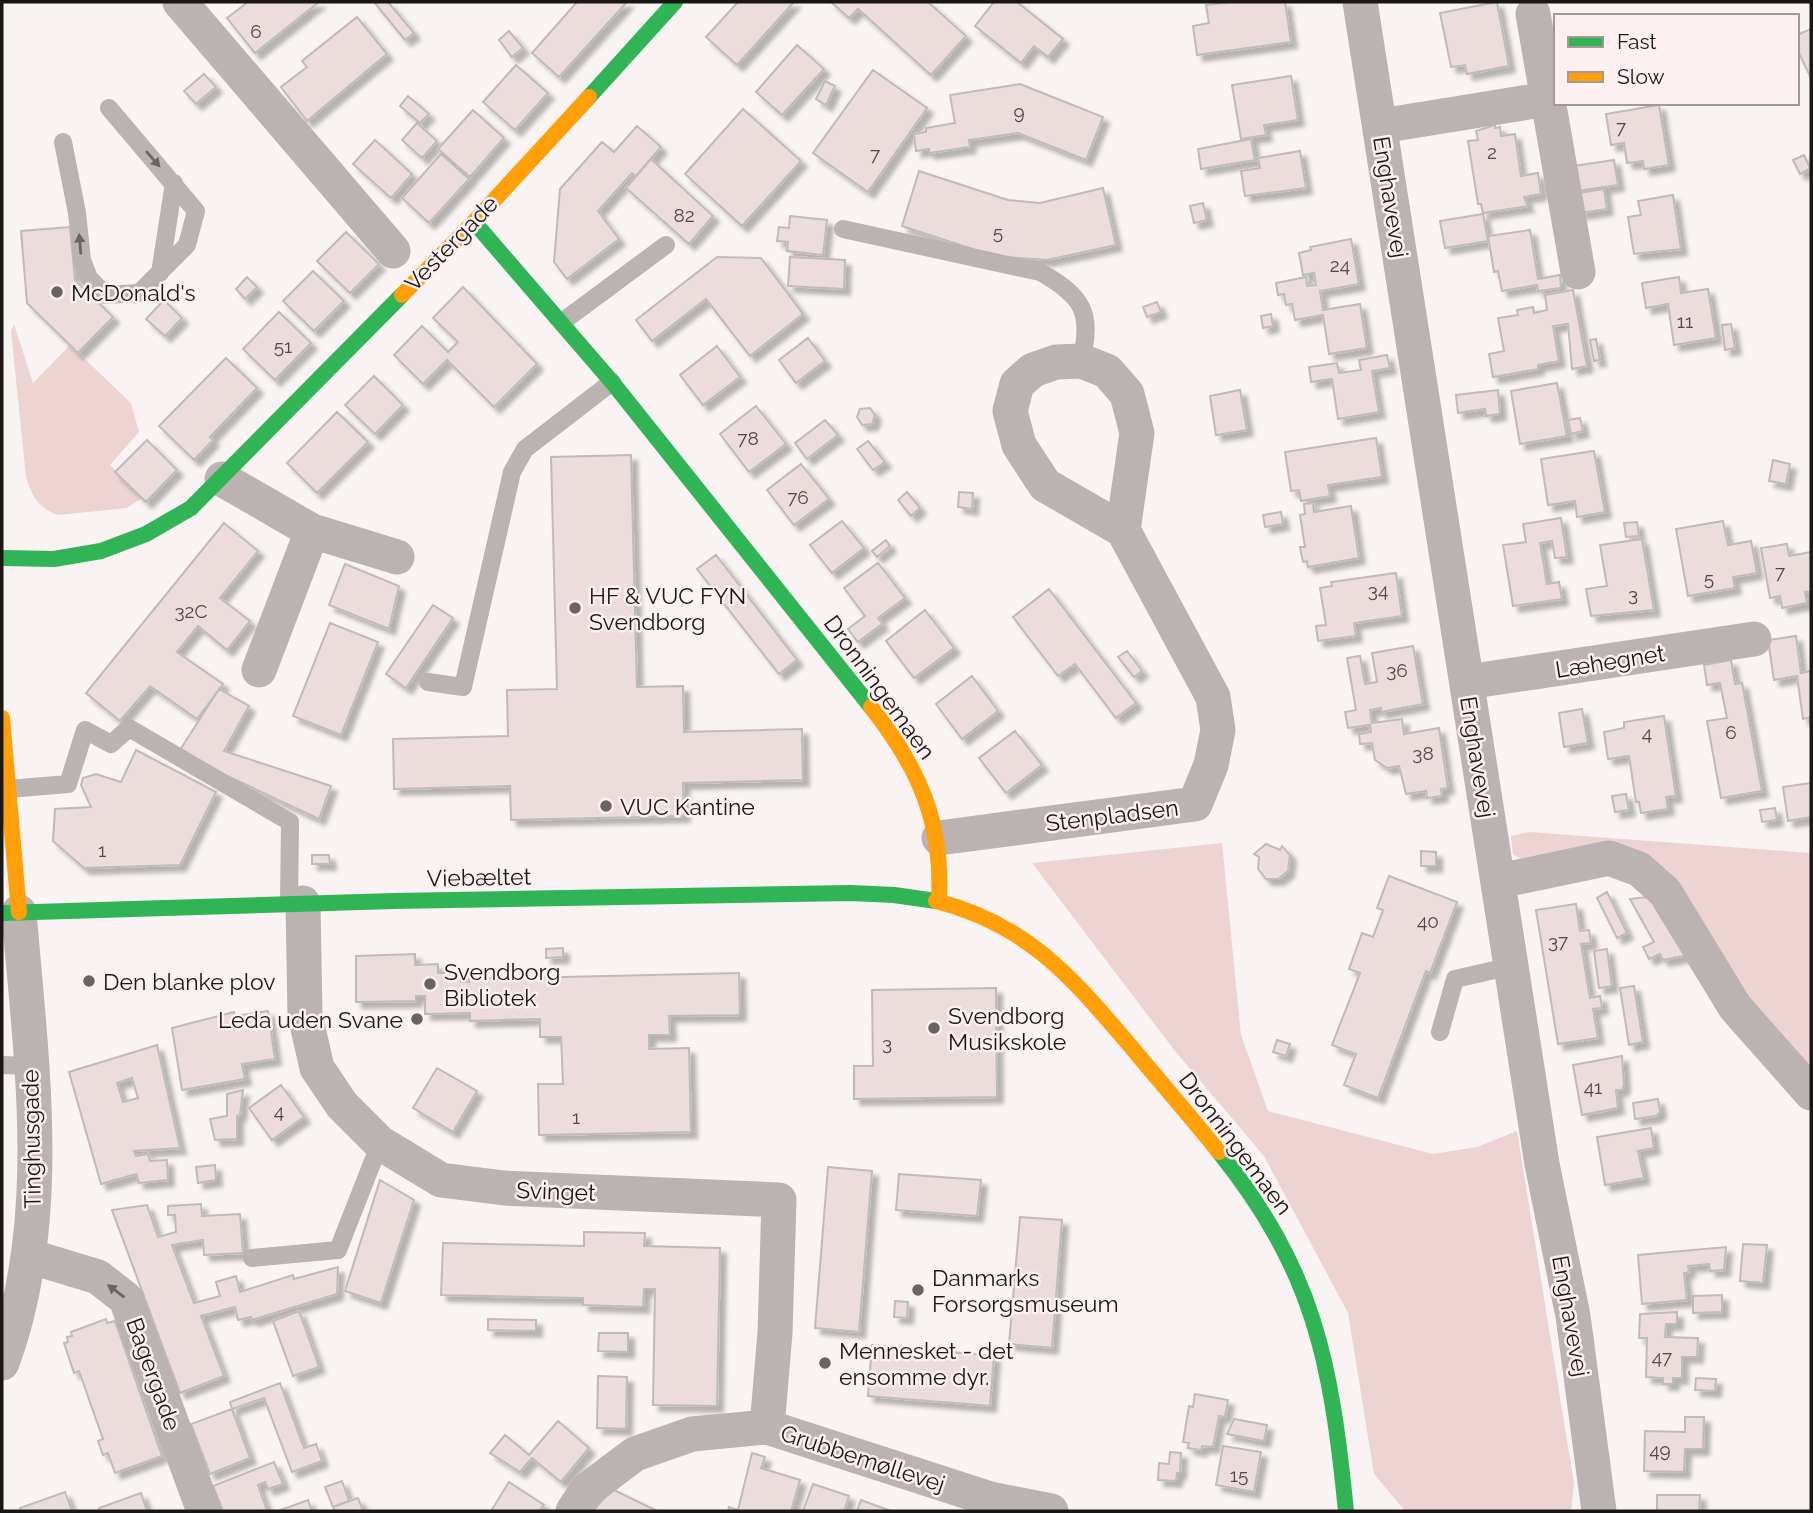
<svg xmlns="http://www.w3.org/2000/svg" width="1813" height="1513" font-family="Raleway,sans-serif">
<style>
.green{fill:#eed3d3}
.building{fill:#ecdcdc;stroke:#bfbbbb;stroke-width:2;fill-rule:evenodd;filter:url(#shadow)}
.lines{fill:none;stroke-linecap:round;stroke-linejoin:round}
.lane{stroke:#bbb2b2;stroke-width:18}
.street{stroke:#bbb2b2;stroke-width:35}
.fast{stroke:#30b455;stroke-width:16}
.slow{stroke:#ff9f0a;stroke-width:16}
.oneway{fill:#6b6464}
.poi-dot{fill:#696363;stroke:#fcf0f0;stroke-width:2.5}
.labels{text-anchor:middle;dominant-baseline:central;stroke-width:5;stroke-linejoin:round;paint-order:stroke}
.number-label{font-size:19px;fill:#504848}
.street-label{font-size:23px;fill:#1b1616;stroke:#fcf0f0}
.poi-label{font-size:23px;fill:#1b1616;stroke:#fcf0f0;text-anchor:start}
</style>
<defs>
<filter id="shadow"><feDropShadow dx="6" dy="6" stdDeviation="2" flood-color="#0004"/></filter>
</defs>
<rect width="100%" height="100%" fill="#f9f3f3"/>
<path class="green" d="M14 324 33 383 70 345 131 403 139 432 110 465 142 498 127 508 58 515C38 508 32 496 26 477L11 331Z
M1530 832 1811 853V1087L1662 872 1527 863 1513 854 1511 836Z
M1222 843 1241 1035 1268 1111 1433 1154 1477 1147 1517 1131 1574 1484 1571 1511H1405L1374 1474 1348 1313 1264 1156 1175 1051 1032 863Z"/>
<path class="building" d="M248 2H319L255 53 227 18Z
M374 2H388L414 33 405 40Z
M577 2H627L559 77 532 53Z
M738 2H794L737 65 706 37Z
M831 2H928L966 36 931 75 858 9 849 18Z
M994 2H1017L1063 39 1048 57 1034 46 1021 63 975 26Z
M1230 2H1285L1291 42 1197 55 1193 26 1209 23 1206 5Z
M1497 2 1509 66 1467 74 1465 65 1451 67 1440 13Z
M357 17 387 54 307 121 281 87 307 67 302 61Z
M1811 29V78L1797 49V35Z
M509 31 523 48 512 57 499 40Z
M797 45 824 69 782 115 756 92Z
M516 65 548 93 515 130 483 102Z
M873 70 927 108 868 192 813 153Z
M204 74 216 87 196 104 184 91Z
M1291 76 1298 120 1264 125 1266 135 1241 139 1232 85Z
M825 81 835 86 826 105 816 99Z
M1020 84 1103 117 1086 160 1018 133 969 140 970 147 929 153V149L916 151 914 134 926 132V128L955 123 950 95Z
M408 96 429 114 420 123 400 106Z
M1659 105 1669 165 1644 169 1643 161 1627 163 1624 143 1611 145 1606 114Z
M743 109 801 161 742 226 685 174Z
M473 110 504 138 470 177 438 149Z
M417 123 437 141 422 158 402 140Z
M1495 125V128L1500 127 1501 136 1515 134 1521 176 1538 173 1541 194 1524 197 1528 206 1483 213 1481 204H1478L1468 141 1478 140 1476 131Z
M637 126 661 147 636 176 632 173 598 211 619 239 567 279 554 262 560 189 602 142 614 152Z
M1251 139 1255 160 1201 169 1198 149Z
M375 140 412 174 391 198 353 164Z
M1300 151 1306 188 1245 196 1241 171 1260 168 1258 158Z
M441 154 469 179 429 223 402 198Z
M1804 155 1810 168 1800 174 1793 160Z
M651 159 713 216 689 244 626 188Z
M1614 160 1618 185 1577 191 1573 166Z
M919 171 1008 200 1040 203 1103 188 1116 245 1047 260 994 256 902 226Z
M1604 189 1607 209 1580 213 1578 193Z
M1673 195 1681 249 1634 254 1628 217 1641 215 1638 201Z
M1203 203 1207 220 1194 223 1190 206Z
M1483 214 1488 241 1445 248 1440 221Z
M790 216 827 220 823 255 787 251 788 242 777 241 779 227 789 228Z
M70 227 75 280 113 317 78 353 27 303 21 231Z
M1530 230 1538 279 1560 275 1561 288 1538 291 1537 285 1502 291 1498 271 1494 272 1488 236Z
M346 232 379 264 350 293 317 261Z
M1351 239 1359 284 1320 291 1323 310 1360 304 1367 348 1329 354 1323 315 1295 320 1292 304 1286 305 1284 294 1278 295 1276 283 1306 277 1307 286 1316 285 1314 273 1303 275 1299 253 1311 250 1310 247Z
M717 257 761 258 803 314 750 356 706 299 652 341 636 320Z
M790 257 845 260 844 289 788 286Z
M313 271 344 301 314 331 283 301Z
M247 277 257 287 245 299 236 289Z
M1679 277 1681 293 1708 289 1716 338 1674 345 1668 304 1646 308 1642 283Z
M463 287 537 364 494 407 447 360 423 384 394 355 422 326 448 352 458 342 433 318Z
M1573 290 1587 366 1572 369 1568 324 1553 326 1559 361 1538 365V369L1493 377 1489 354 1504 351 1498 318 1518 315 1517 310 1533 307 1534 313 1547 310 1545 295Z
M164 300 182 318 165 336 146 319Z
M1157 302 1161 312 1147 317 1143 307Z
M279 312 311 343 275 380 243 349Z
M1271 314 1273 326 1263 328 1261 316Z
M1731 324 1735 348 1725 350 1722 325Z
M808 338 825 361 796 383 779 360Z
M1596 339 1600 360 1594 361 1590 340Z
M717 346 740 377 703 405 680 375Z
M1387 355 1390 368 1372 371 1379 412 1338 419 1332 379 1311 382 1309 367 1337 363 1339 373 1361 370 1359 360Z
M226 358 257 388 210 437 213 440 194 460 159 426Z
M374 376 403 405 375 434 345 405Z
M1557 383 1567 436 1520 444 1511 391Z
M1240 390 1247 430 1216 435 1210 396Z
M1498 390 1500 414 1486 416 1485 409 1458 413 1456 395Z
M756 406 786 444 749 472 720 434Z
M870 408 875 415 872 424 862 425 857 417 860 409Z
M337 412 368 442 317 493 287 463Z
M1580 418 1583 431 1571 434 1568 420Z
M825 420 838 435 807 459 795 443Z
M1376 438 1382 477 1328 485 1330 496 1301 501 1299 490 1291 491 1285 452Z
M147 440 177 470 146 502 115 472Z
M868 441 885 462 873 470 857 449Z
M1594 451 1605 512 1577 517 1575 501 1548 505 1541 459Z
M631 455 637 687 683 686 684 732 802 729 803 780 683 783 684 816 511 820 510 786 394 789 393 739 508 736 507 690 557 689 551 457Z
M1773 460 1790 464 1786 484 1769 481Z
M801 464 829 499 794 525 767 490Z
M907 492 920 508 911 516 898 500Z
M959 492 973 493 972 509 958 507Z
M1313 503 1314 512 1351 506 1359 558 1308 567 1307 561 1303 562 1300 547H1305L1300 515 1305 514 1304 504Z
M1281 512 1283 524 1265 527 1263 515Z
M1561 518 1567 557 1555 558 1552 541 1540 543 1547 584 1559 582 1562 599 1513 606 1503 545 1526 542 1523 524Z
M842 521 864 548 832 573 810 545Z
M1723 521 1728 545 1751 541 1757 573 1733 577 1735 588 1688 596 1676 529Z
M1637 522 1639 536 1626 537 1624 523Z
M224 523 258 551 220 598 250 621 227 650 198 626 177 652 223 684 197 719 150 686 120 721 86 693Z
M1642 539 1654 610 1591 616 1586 589 1607 586 1600 545Z
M886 540 890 546 877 557 872 551Z
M1787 544 1789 556 1811 552V591L1805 592 1807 603 1782 608 1780 596 1770 598 1761 548Z
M716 555 797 660 779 674 697 569Z
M878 563 905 598 878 618 882 624 858 642 848 629 865 616 844 588Z
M345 564 399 586 389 629 329 605Z
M1396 573 1402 616 1354 623 1356 636 1318 641 1316 626 1326 625 1320 588 1332 586 1331 582Z
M1049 589 1136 703 1116 718 1075 664 1058 676 1013 617Z
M433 605 453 618 406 688 386 674Z
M925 610 954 648 914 678 886 641Z
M330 623 378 642 341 735 293 716Z
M1796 636 1801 673 1811 671V717L1803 719 1797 676 1774 680 1768 640Z
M1413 646 1423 704 1381 712V708L1370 710 1372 723 1402 719 1404 734 1439 728 1448 788 1441 789 1442 796 1427 798 1426 791 1406 794 1399 766 1387 768 1375 760 1372 743 1360 744 1359 734 1371 732 1370 725 1348 728 1345 712 1356 710 1347 658 1360 656 1365 684 1377 682 1372 653Z
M1127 651 1142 671 1134 677 1118 657Z
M1731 660 1735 684 1742 683 1762 791 1721 798 1707 721 1727 718 1720 683 1707 685 1704 665Z
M972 676 998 711 962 739 936 704Z
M219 689 249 706 224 751 331 786 319 819 178 753Z
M1582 709 1588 743 1564 747 1559 713Z
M1664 716 1676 796 1666 797 1668 809 1641 813 1639 802H1636L1629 756 1608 759 1604 732 1624 728V722Z
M1015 731 1042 765 1006 793 979 758Z
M136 750 216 792 180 865 84 868 53 841 55 809 91 807 81 785 83 778 96 774 121 782Z
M1811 783V817L1788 821 1783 787Z
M1626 794 1629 810 1615 812 1612 796Z
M1775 808 1777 820 1762 822 1760 810Z
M1266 844 1280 850 1282 846 1290 855 1288 871 1278 879H1266L1258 869 1259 857 1254 854Z
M1421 851 1436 852V866H1421Z
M312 855H329L330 864H312Z
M1389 876 1457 902 1430 973 1426 971 1378 1098 1344 1085 1356 1054 1332 1045 1360 973 1349 969 1362 933 1373 937 1383 910 1377 908Z
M1607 892 1627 933 1617 938 1597 898Z
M1655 896 1688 955 1663 960 1660 954 1649 959 1643 947 1654 942 1630 899Z
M1576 904 1580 931 1589 930 1591 943 1581 944 1590 998 1600 996 1602 1008 1593 1009 1598 1038 1558 1044 1536 910Z
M563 948V957L546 958V949Z
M1607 949 1612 986 1599 988 1594 951Z
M415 954V965L438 964V973H461V982H469V979L739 973 740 1015 669 1016 670 1035H649V1049L689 1048 691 1132 539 1135 538 1084H563L561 1037H540V1019L470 1021V1013L425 1014V996H416V1001L356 1002V956Z
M1634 986 1643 1042 1629 1045 1620 988Z
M996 988 997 1097 854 1099V1066H873L872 990Z
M268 1011 275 1059 242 1064 245 1079 182 1090 172 1028 234 1012 235 1016Z
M1277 1040 1290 1044 1286 1056 1273 1052Z
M157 1045 180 1148 134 1151 136 1156 148 1154 150 1161 167 1160 168 1180 139 1183 136 1174 101 1184 69 1072ZM132 1078 138 1098 123 1102 117 1083Z
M1622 1056 1624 1085 1622 1090H1616L1618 1108 1582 1115 1573 1065Z
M437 1068 477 1091 453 1132 413 1108Z
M281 1085 304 1117 272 1140 249 1108Z
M243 1090 240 1115 237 1116V1139L215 1140 210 1119 227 1116V1094Z
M1658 1099 1660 1112 1656 1116 1635 1119 1633 1103Z
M1651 1128 1654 1148 1638 1151 1644 1178 1605 1185 1597 1137Z
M215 1165 216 1180 198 1183 196 1167Z
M828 1167 872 1171 859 1332 815 1328Z
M899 1174 981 1180 977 1216 896 1210Z
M380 1180 414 1200 381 1303 345 1291Z
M201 1204 202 1216 240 1214 243 1253 204 1255 203 1240 172 1245 194 1303 220 1296 216 1282 236 1276 240 1292 293 1275 294 1279 338 1267 337 1294 252 1320 251 1317 238 1320 235 1307 201 1316 224 1376 180 1393 112 1210 147 1205 158 1237 176 1232 175 1215H168V1206Z
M1020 1217 1062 1220 1052 1348 1009 1344Z
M584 1232 645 1233 644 1246 720 1248 717 1406 653 1405 655 1289H644L643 1307 583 1305V1298L441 1295 443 1243 584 1246Z
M1743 1244 1767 1245 1763 1283 1740 1281Z
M1726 1247 1724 1270 1710 1271 1709 1264 1688 1266 1689 1272 1684 1273 1687 1300 1642 1304 1638 1255Z
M1722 1295V1312L1693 1313V1296Z
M895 1301 908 1302 907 1318 894 1317Z
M299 1311 319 1367 293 1376 273 1321Z
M1677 1312V1324H1666L1665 1337 1698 1338 1697 1357H1682V1378H1673V1384H1663V1378L1646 1377 1647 1338H1639L1640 1314Z
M106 1319 107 1323 115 1321 162 1456 115 1473 108 1453 103 1455 98 1441 103 1439 79 1371 74 1373 64 1343 68 1342 67 1337 72 1336 71 1332Z
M488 1319 536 1320V1331L488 1330Z
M599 1333H628V1352L598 1351Z
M872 1345 994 1356 990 1406 868 1396Z
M598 1376 627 1377 626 1429 597 1428Z
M1696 1378 1716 1379 1715 1391 1695 1390Z
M280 1383 304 1448 316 1444 322 1461 292 1472 264 1398 232 1409 250 1458 210 1474 191 1424 232 1409 230 1402Z
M1195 1394 1228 1400 1225 1417 1219 1416 1213 1447 1202 1446 1201 1450 1188 1448 1189 1443 1183 1442 1189 1406 1193 1407Z
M1685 1417H1704L1703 1449H1685L1684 1472 1644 1471 1645 1431 1685 1432Z
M1234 1419 1267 1425 1264 1441 1227 1434Z
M558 1421 589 1448 561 1482 532 1458 520 1472 490 1453 505 1435 529 1455Z
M1223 1446 1261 1452 1254 1492 1216 1485Z
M1170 1452 1181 1453 1180 1473H1177L1176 1481 1158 1480 1159 1463 1169 1464Z
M752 1453 765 1457 761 1468 800 1480 791 1511H728L729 1507 738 1510Z
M274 1462 283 1484 268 1489 265 1482 258 1485 267 1511H223L213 1486Z
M342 1481 349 1501 333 1507 325 1487Z
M509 1482 544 1505 539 1511H491Z
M813 1484 849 1496 844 1511H803Z
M612 1489 657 1511H593Z
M65 1492 72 1511H21L20 1508Z
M141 1493 147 1511H100L99 1508Z
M1657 1495H1700L1699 1511H1657Z
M358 1498 363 1511H335L333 1507Z
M308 1500 312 1511H278Z
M861 1500 891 1511H857Z"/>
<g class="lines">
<path class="lane" d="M63 142 77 213 82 260 89 278 106 295 139 293 187 245 196 211 109 108
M843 229 1040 272C1083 296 1093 313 1081 361
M160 273 174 183
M562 322 666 245
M428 682 463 687 512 472 525 449 612 382
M8 789 68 784 85 730 111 744 129 728 290 822 289 904
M1440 1032 1455 979 1512 966
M2 1065 30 1066
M252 1258 338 1250 380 1143"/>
<path class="street" d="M180 2 393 251
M1360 2 1542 1164 1573 1316 1599 1511
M1533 14 1578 272
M1381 126 1548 99
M222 479 312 531 397 557
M259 670 312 531
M1467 682 1754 639
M939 838 1195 804 1211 765 1218 730 1213 697 1123 530 1045 485 1019 445 1010 411 1017 384 1033 370 1056 362 1081 361 1107 371 1127 394 1137 433 1123 530
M1499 881 1609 858 1639 869 1665 892 1735 1007 1811 1093
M303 903 305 1015 317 1068 342 1105 380 1143 441 1180 504 1188 779 1200 775 1333 767 1427
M29 1256 98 1277 126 1299 204 1511
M2 1363C55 1220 31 1060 19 912
M573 1511 587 1490 635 1454 692 1434 767 1427 990 1499 1051 1511"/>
<path class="fast" d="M589 97 675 2
M474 222 612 382 871 707
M2 558 54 559 101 551 146 534 191 508 402 295
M2 913 394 901 851 893 894 895 936 901
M1219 1152C1315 1272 1331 1362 1346 1511"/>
<path class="slow" d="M402 295 474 222 589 97
M871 707C919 768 943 822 939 900
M2 718 19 912
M936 901C1030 925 1073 979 1133 1049 1161 1083 1191 1117 1219 1152"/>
</g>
<defs><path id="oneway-solid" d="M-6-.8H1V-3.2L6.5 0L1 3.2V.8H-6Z" transform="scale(1.75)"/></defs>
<g class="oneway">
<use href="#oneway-solid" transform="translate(153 159) rotate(49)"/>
<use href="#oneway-solid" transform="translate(80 244) rotate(-95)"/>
<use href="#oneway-solid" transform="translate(116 1291) rotate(-143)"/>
</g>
<g class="poi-dot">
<circle cx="57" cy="292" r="7"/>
<circle cx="575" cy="608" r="7"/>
<circle cx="606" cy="806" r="7"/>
<circle cx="89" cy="981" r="7"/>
<circle cx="430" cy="984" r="7"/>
<circle cx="417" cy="1019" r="7"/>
<circle cx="934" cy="1028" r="7"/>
<circle cx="918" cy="1290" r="7"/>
<circle cx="825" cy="1363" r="7"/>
</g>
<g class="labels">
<g class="number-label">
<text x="256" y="31">6</text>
<text x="1019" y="112">9</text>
<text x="1621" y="127">7</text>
<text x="1492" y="152">2</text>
<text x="875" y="154">7</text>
<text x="684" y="215">82</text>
<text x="998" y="232">5</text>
<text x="1340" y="265">24</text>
<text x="1685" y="321">11</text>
<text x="283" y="346">51</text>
<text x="748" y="438">78</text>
<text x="798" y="497">76</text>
<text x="1780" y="572">7</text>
<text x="1709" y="578">5</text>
<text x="1378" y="590">34</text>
<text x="1633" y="594">3</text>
<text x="191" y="611">32C</text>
<text x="1397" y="670">36</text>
<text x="1731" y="732">6</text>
<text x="1647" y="733">4</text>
<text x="1423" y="753">38</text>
<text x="102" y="850">1</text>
<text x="1428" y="921">40</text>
<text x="1558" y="941">37</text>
<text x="887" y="1043">3</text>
<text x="1593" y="1087">41</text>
<text x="279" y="1111">4</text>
<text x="576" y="1117">1</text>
<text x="1662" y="1357">47</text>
<text x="1660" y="1450">49</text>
<text x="1239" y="1475">15</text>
</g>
<g class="street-label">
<text transform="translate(1391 197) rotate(81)">Enghavevej</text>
<text transform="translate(451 243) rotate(-46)">Vestergade</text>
<text transform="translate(1610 661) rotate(-9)">Læhegnet</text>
<text transform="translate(880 687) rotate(54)">Dronningemaen</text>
<text transform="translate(1478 757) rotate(81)">Enghavevej</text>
<text transform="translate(1112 815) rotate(-7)">Stenpladsen</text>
<text transform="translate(479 877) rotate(-1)">Viebæltet</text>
<text transform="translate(31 1139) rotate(-91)">Tinghusgade</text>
<text transform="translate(1236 1143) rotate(53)">Dronningemaen</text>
<text transform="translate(556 1191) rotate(2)">Svinget</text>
<text transform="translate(1571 1316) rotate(80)">Enghavevej</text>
<text transform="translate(154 1374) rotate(70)">Bagergade</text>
<text transform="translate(863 1458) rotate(18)">Grubbemøllevej</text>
</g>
<g class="poi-label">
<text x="71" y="292">McDonald's</text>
<text x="589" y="595">HF &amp; VUC FYN<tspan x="589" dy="26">Svendborg</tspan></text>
<text x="620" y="806">VUC Kantine</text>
<text x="444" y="971">Svendborg<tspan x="444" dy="26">Bibliotek</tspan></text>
<text x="103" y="981">Den blanke plov</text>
<text x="948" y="1015">Svendborg<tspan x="948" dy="26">Musikskole</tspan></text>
<text x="403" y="1019" text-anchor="end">Leda uden Svane</text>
<text x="932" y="1277">Danmarks<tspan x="932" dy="26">Forsorgsmuseum</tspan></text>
<text x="839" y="1350">Mennesket - det<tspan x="839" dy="26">ensomme dyr.</tspan></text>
</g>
</g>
<rect width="1813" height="1513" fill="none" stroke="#1b1616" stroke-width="7"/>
<rect x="1554" y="14" width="245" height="91" fill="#fcf0f0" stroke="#a29999" stroke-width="2"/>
<rect x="1568" y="37" width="35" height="10" fill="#30b455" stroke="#a29999" stroke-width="2"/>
<text x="1617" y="49" font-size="21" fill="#1b1616">Fast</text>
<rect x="1568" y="72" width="35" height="10" fill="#ff9f0a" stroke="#a29999" stroke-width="2"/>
<text x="1617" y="84" font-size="21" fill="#1b1616">Slow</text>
</svg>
